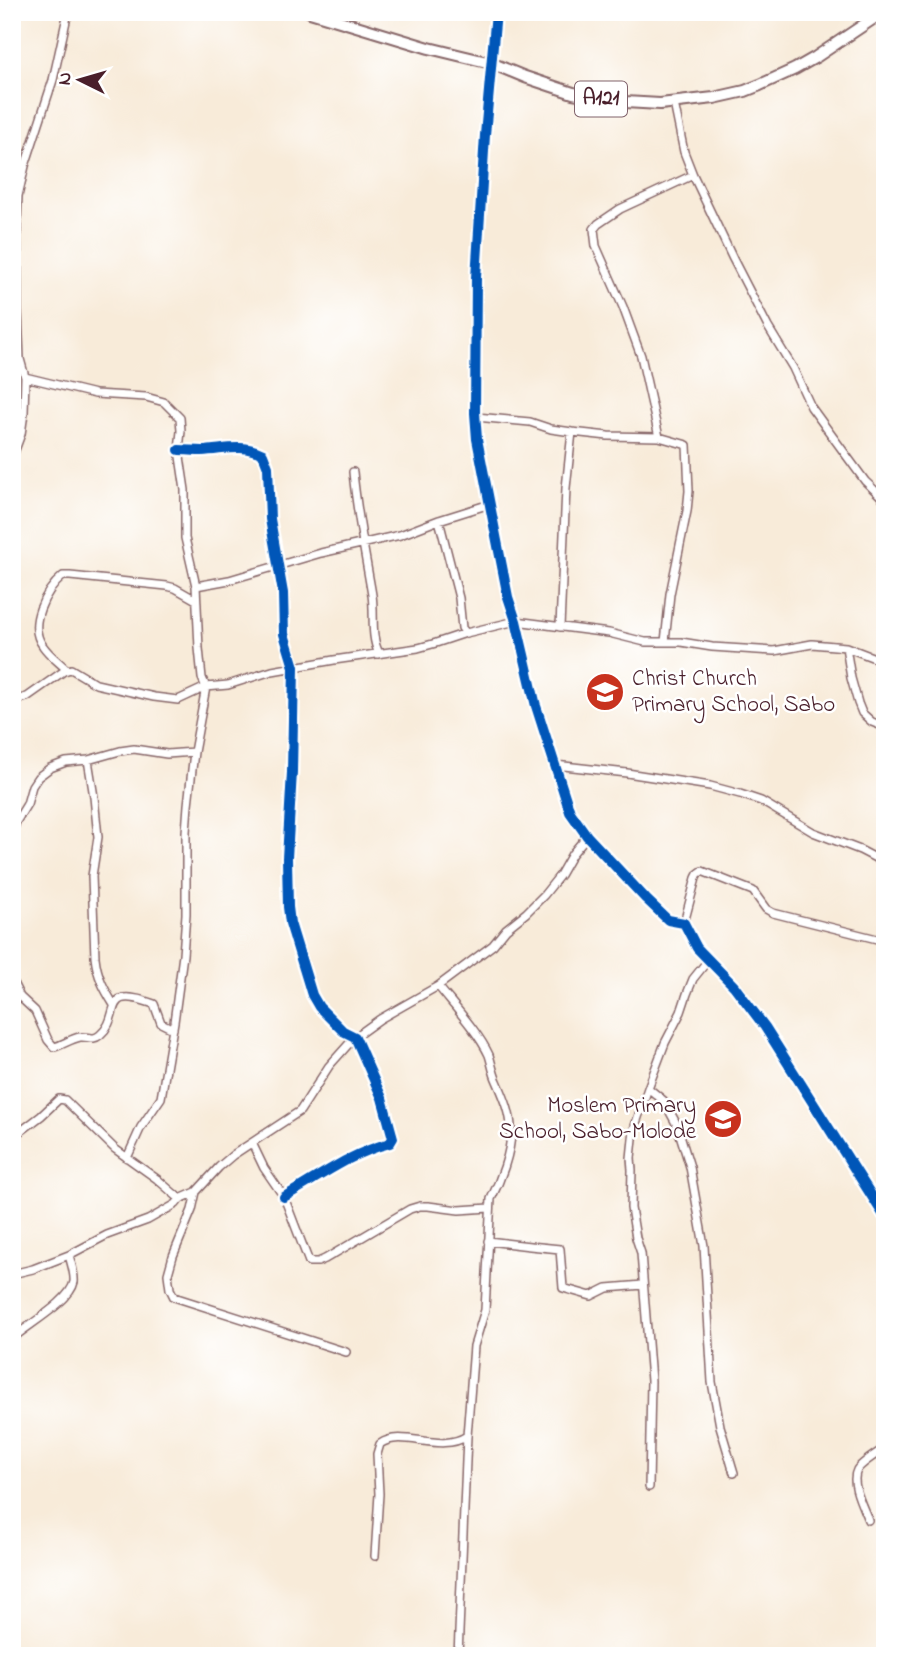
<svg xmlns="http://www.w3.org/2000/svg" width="897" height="1668" font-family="'Indie Flower',sans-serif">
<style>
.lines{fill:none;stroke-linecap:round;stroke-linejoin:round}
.minor-casing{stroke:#876668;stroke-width:10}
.tertiary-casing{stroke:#876668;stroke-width:12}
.primary-casing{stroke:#876668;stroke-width:14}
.minor{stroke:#fff;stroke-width:7}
.tertiary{stroke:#fff;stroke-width:9}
.primary{stroke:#fff;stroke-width:10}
.cycleway-casing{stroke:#fff;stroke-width:15}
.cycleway{stroke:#0057b8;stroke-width:10}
.labels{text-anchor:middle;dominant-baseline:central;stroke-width:5;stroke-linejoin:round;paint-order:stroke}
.shield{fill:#fff;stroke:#80626b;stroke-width:2}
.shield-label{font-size:21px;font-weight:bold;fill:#4a1f2b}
.poi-label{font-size:23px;fill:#4a1f2b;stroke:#fff;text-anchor:start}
</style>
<rect width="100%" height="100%" fill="#fff"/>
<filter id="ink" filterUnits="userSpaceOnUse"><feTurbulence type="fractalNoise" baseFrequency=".0143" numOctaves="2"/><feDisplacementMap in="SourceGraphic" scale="14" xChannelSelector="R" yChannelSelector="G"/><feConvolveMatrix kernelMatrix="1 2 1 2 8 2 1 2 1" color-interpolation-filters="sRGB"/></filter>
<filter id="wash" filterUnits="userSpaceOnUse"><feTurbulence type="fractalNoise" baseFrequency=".00686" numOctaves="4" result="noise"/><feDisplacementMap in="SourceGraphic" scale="28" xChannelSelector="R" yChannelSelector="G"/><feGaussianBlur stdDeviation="1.57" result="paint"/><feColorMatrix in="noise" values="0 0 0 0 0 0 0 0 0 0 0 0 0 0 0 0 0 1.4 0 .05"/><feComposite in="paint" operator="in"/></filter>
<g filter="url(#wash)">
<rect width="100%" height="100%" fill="#f8ebd9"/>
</g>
<g filter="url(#ink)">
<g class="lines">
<defs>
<path id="minor" d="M491 63 496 12
M674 103 684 152 693 175 733 259 768 327 793 368 811 407 865 481 885 500
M25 377 95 394 146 397 164 402 180 418 181 431 179 450 185 490V538L196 586 199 648 202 678 206 687 194 752 188 805 186 832V914L183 955 174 1022 161 1098 141 1127 127 1158
M476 417 530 422 551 429 572 432 608 436 659 437 687 445 689 491 687 511 670 594 665 642
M659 437 641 356 623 307 596 246 594 229 598 224 620 209 693 175
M179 450C187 450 194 451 202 451 225 450 241 443 263 454L268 467 270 519 283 593 284 634 294 667 292 772 287 858 288 907 290 923 312 995 319 1007 343 1031 355 1037 382 1098 393 1138 390 1143C351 1153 319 1177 284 1197
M12 458 21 434 24 413 25 377 20 359 18 311 17 222 18 196 25 166 53 80 68 12
M353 472C357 514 365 554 372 595 375 615 370 635 379 654
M439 520 459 598 462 628 466 633
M196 586 229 580 321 553 400 535 439 520 490 504
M560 627 566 488 572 432
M846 647 851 678 858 703 862 713 872 722 885 727
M67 670C59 662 49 655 43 646 27 625 45 591 63 576H70L167 586 175 588 196 600
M12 701 27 697 64 671 71 669 96 684 154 697 178 700 206 687 228 685 272 671 334 660 418 648 436 643 466 633 516 621 609 633 645 642H681L712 647 774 651 812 644 846 647 885 662
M88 760 94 797 98 837 92 876 95 957C97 976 104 989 114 1005
M555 765 627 773 710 786 740 794 761 801 813 832 860 850 885 863
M12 834 16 822 27 804 32 786 38 777 50 768 66 762 88 760 120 751 134 749 167 754 194 752
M684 923 696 878 698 874 702 871 753 891 766 909 773 913 885 941
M12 981 20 997 35 1011 48 1040 54 1047C63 1045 70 1039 80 1037 88 1036 93 1041 100 1035 123 1016 99 984 154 1004L161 1023 173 1029
M438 986C454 1006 479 1033 489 1055 492 1064 493 1073 497 1081 504 1097 512 1115 511 1132 511 1153 500 1181 491 1199L485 1310 474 1346 473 1359 467 1436 458 1656
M648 1088 664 1101 677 1125 690 1167 704 1246 712 1382 720 1426 734 1473
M12 1138 41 1116 59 1099 65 1100 115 1149 157 1179 180 1199
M252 1143 264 1168 284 1197 309 1262H318L325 1259 410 1209 420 1206H428L459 1210 489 1208
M196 1192 192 1210 173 1256 168 1274 170 1289 174 1297 346 1352
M488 1241 530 1246 560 1249 563 1288 591 1296 607 1288 643 1285
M12 1274 33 1269 69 1255 107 1235 148 1220 176 1204 180 1199 196 1192 219 1167 233 1155 300 1111 329 1066 355 1037 380 1019 438 986 493 945 506 929 526 913 544 895 560 875 572 854 587 836
M12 1339C27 1325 70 1302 74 1282 75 1274 71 1263 69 1255
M649 1487 651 1381 641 1253 636 1238 631 1208 632 1170 631 1158 634 1129 648 1088 665 1043 681 1012 687 994 693 979 709 959
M868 1520C863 1507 850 1483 857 1470 861 1463 878 1453 885 1448
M375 1556 379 1494 377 1454 380 1444C403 1428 439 1454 467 1436"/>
<path id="tertiary" d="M491 63 476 278 475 413 477 439 508 597 516 621 536 706 570 812 587 836 646 899 668 920 684 923 697 948 734 986 765 1027 885 1217"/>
<path id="primary" d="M310 12 429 48 491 63 525 77 573 93 625 102 660 104 714 98 745 91 760 85 795 69 816 57 883 12"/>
</defs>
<use href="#minor" class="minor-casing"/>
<use href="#tertiary" class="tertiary-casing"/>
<use href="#primary" class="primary-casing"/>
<use href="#minor" class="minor"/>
<use href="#tertiary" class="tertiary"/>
<use href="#primary" class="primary"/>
<defs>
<path id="cycleway" d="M496 12 485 135 476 278 475 413 477 439 508 597 516 621 536 706 570 812 587 836 646 899 668 920 684 923 697 948 734 986 765 1027 885 1217
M179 450C187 450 194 451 202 451 225 450 241 443 263 454L268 467 270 519 283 593 284 634 294 667 292 772 287 858 288 907 290 923 312 995 319 1007 343 1031 355 1037 382 1098 393 1138 390 1143C351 1153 319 1177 284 1197"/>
</defs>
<use href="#cycleway" class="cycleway-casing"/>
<use href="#cycleway" class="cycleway"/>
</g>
</g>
<defs>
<symbol id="school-disc" viewBox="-11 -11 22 22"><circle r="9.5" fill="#c8321e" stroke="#fff"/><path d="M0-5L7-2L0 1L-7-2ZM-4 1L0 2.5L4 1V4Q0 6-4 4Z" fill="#fff"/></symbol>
</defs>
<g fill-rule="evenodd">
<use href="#school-disc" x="583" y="670" width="44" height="44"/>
<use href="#school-disc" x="701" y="1097" width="44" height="44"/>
</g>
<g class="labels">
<rect class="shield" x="575" y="81.5" width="52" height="35" rx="5"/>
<g class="shield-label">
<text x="601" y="99">A121</text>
</g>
<g class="poi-label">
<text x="632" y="679">Christ Church<tspan x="632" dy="26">Primary School, Sabo</tspan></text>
<text x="696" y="1106" text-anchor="end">Moslem Primary<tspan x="696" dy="26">School, Sabo-Molode</tspan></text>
</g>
</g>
<rect width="897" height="1668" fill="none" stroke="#fff" stroke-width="42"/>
<g transform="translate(80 80) rotate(275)" stroke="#ffffff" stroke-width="5" paint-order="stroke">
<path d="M0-5L12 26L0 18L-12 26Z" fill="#4a1f2b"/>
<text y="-10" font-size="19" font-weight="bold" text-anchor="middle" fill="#4a1f2b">N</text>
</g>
</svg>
